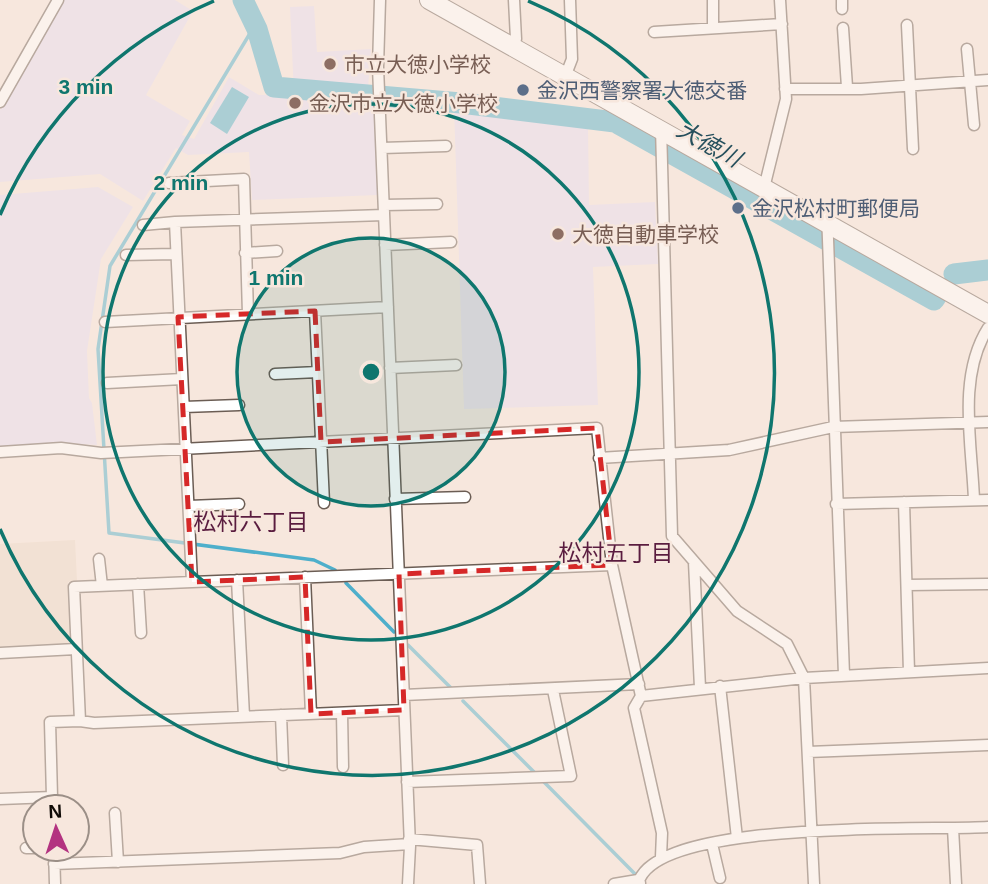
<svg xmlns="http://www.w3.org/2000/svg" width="988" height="884" font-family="Helvetica,'Noto Sans JP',sans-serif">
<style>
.industrial{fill:#ecd9c9}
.education{fill:#e4dcf2}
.water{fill:#4eafcb}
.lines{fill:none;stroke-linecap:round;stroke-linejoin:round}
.stream{stroke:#4eafcb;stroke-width:3.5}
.river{stroke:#4eafcb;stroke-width:21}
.street-casing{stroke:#6b5d54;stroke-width:13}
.primary-casing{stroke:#6b5d54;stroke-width:20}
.street{stroke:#fff;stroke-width:10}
.primary{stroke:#fff;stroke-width:18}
.marked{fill:none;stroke:#d62828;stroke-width:5;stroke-dasharray:14 9;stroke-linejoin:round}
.ring{fill:none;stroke:#0f766e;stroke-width:3.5}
.education-dot{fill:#8d6e63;stroke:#f7e7dd;stroke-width:2.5}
.service-dot{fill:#5c6f8a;stroke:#f7e7dd;stroke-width:2.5}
.labels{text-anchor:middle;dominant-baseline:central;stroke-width:5;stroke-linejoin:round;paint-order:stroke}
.education-label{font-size:21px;fill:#785e54;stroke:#f7e7dd;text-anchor:start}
.service-label{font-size:21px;fill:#4e5e75;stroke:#f7e7dd;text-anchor:start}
.water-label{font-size:23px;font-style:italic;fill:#254f5c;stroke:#f7e7dd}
.neighbourhood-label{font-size:23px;fill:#5a1c3f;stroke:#f7e7dd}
.centre{fill:#0f766e;stroke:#f7e7dd;stroke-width:3.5}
.ring-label{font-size:21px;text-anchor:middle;font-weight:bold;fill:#0f766e;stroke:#f7e7dd;stroke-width:5;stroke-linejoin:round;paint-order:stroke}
</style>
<rect width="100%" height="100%" fill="#f7e7dd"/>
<path class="industrial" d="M75 540 77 581 68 582 71 641 68 645 0 649V544Z"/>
<path class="education" d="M63 0H175L193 11 146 95 190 121 182 135 194 139 229 77 259 95 294 94 290 7 314 6 317 52 371 49 368 89 374 90 378 195 252 200 249 152 188 155 176 148 143 201 100 174 0 182V110Z
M454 108 588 124 589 205 655 202 658 264 593 267 598 405 464 409Z
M98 187 133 207 101 259 87 351 89 398 92 403 97 445 64 443 0 447V195Z"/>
<path class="water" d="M232 87 249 97 227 134 210 123Z"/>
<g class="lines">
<path class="stream" d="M257 29 249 35 110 266 98 349 109 533 314 560 335 570
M346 583 394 632
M408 645 451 688
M463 701 536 774
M542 780 636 875"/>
<path class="river" d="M243 0 257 29 274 87 461 103 615 122 934 300 936 297
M954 274 988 270"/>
<defs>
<path id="street" d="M380 0 378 67 410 846 408 884
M713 0V28
M842 0V9
M907 25 913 149
M843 28 847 87
M654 32 782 24
M510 47 516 39 514 0
M967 49 974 125
M565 77 572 59 570 0
M785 89H861L988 80
M0 102 58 0
M382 148 446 146
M169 183 244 179 248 314
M764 188 786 99 780 0
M384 205 437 204
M827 212 844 675
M143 225 175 222
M385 245 451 242
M245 253 277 251
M126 255 174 254
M315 311 324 503
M105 322 388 307
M390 368 456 365
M275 374 318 372
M107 383 182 379
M184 407 239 405
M0 452 61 448 101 453 597 428 612 565 641 696 634 708 662 833 661 857
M599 458 729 450 833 427 988 422
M395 499 465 497
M974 500C972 444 957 377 988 328
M904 502 909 672
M836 504 988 500
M189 506 239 504
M99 559 102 586
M694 562 700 688
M305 577 311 714
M237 580 244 716
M192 582 612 565
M138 584 141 633
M907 585 988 584
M0 653 76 649
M720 686 737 838
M404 695 639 684
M641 696 804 678 787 644 737 611 672 536 661 127
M342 713 343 767
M281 715 283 765
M80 721 94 723 404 710
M808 752 988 745
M407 782 571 776 553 690
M52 797 50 722 80 721 74 587 192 582 175 222 384 215
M0 799 52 797V807
M115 813 118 862
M953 828 956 884
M409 839 477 845 480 884
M712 844 720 878
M26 848H35
M54 849 55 884
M54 864 340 853 364 847 410 844
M614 884 638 880 640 883
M638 884C653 818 929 831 988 827
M814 884 804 678 988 668"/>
<path id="primary" d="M429 0 988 314"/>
</defs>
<use href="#street" class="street-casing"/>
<use href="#primary" class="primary-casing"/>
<use href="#street" class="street"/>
<use href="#primary" class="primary"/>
</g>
<path d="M0 0H988V884H0ZM315 311 321 442 597 428 612 565 399 574 404 710 311 714 305 577 192 582 178 317Z" fill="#f7e7dd" fill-opacity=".55" fill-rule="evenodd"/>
<path class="marked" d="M315 311 321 442 597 428 612 565 399 574 404 710 311 714 305 577 192 582 178 317Z"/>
<circle cx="371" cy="372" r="134" fill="#0f766e" fill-opacity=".12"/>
<g class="ring">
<circle cx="371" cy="372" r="134"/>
<circle cx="371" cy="372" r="268"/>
<path d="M0 215A403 403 0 0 1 214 1M528 1A403 403 0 1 1 0 529"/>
</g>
<g class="education-dot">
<circle cx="330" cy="64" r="7"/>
<circle cx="295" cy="103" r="7"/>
<circle cx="558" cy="234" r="7"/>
</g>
<g class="service-dot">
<circle cx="523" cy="90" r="7"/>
<circle cx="738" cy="208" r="7"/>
</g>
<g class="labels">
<g class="education-label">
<text x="344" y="64">市立大徳小学校</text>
<text x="309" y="103">金沢市立大徳小学校</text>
<text x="572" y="234">大徳自動車学校</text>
</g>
<g class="service-label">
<text x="537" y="90">金沢西警察署大徳交番</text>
<text x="752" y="208">金沢松村町郵便局</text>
</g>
<g class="water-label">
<text transform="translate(709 144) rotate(29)">大徳川</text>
</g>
<g class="neighbourhood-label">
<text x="251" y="522">松村六丁目</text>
<text x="616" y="553">松村五丁目</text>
</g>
</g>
<circle cx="371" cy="372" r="10" class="centre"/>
<g class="ring-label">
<text x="86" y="94">3 min</text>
<text x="181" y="190">2 min</text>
<text x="276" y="285">1 min</text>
</g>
<g transform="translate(56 828) rotate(357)"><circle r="33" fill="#f7e7dd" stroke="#9b8f87" stroke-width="2"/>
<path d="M0-5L12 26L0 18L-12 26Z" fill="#b33380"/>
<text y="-10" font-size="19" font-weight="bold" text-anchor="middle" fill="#100b07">N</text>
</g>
</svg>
